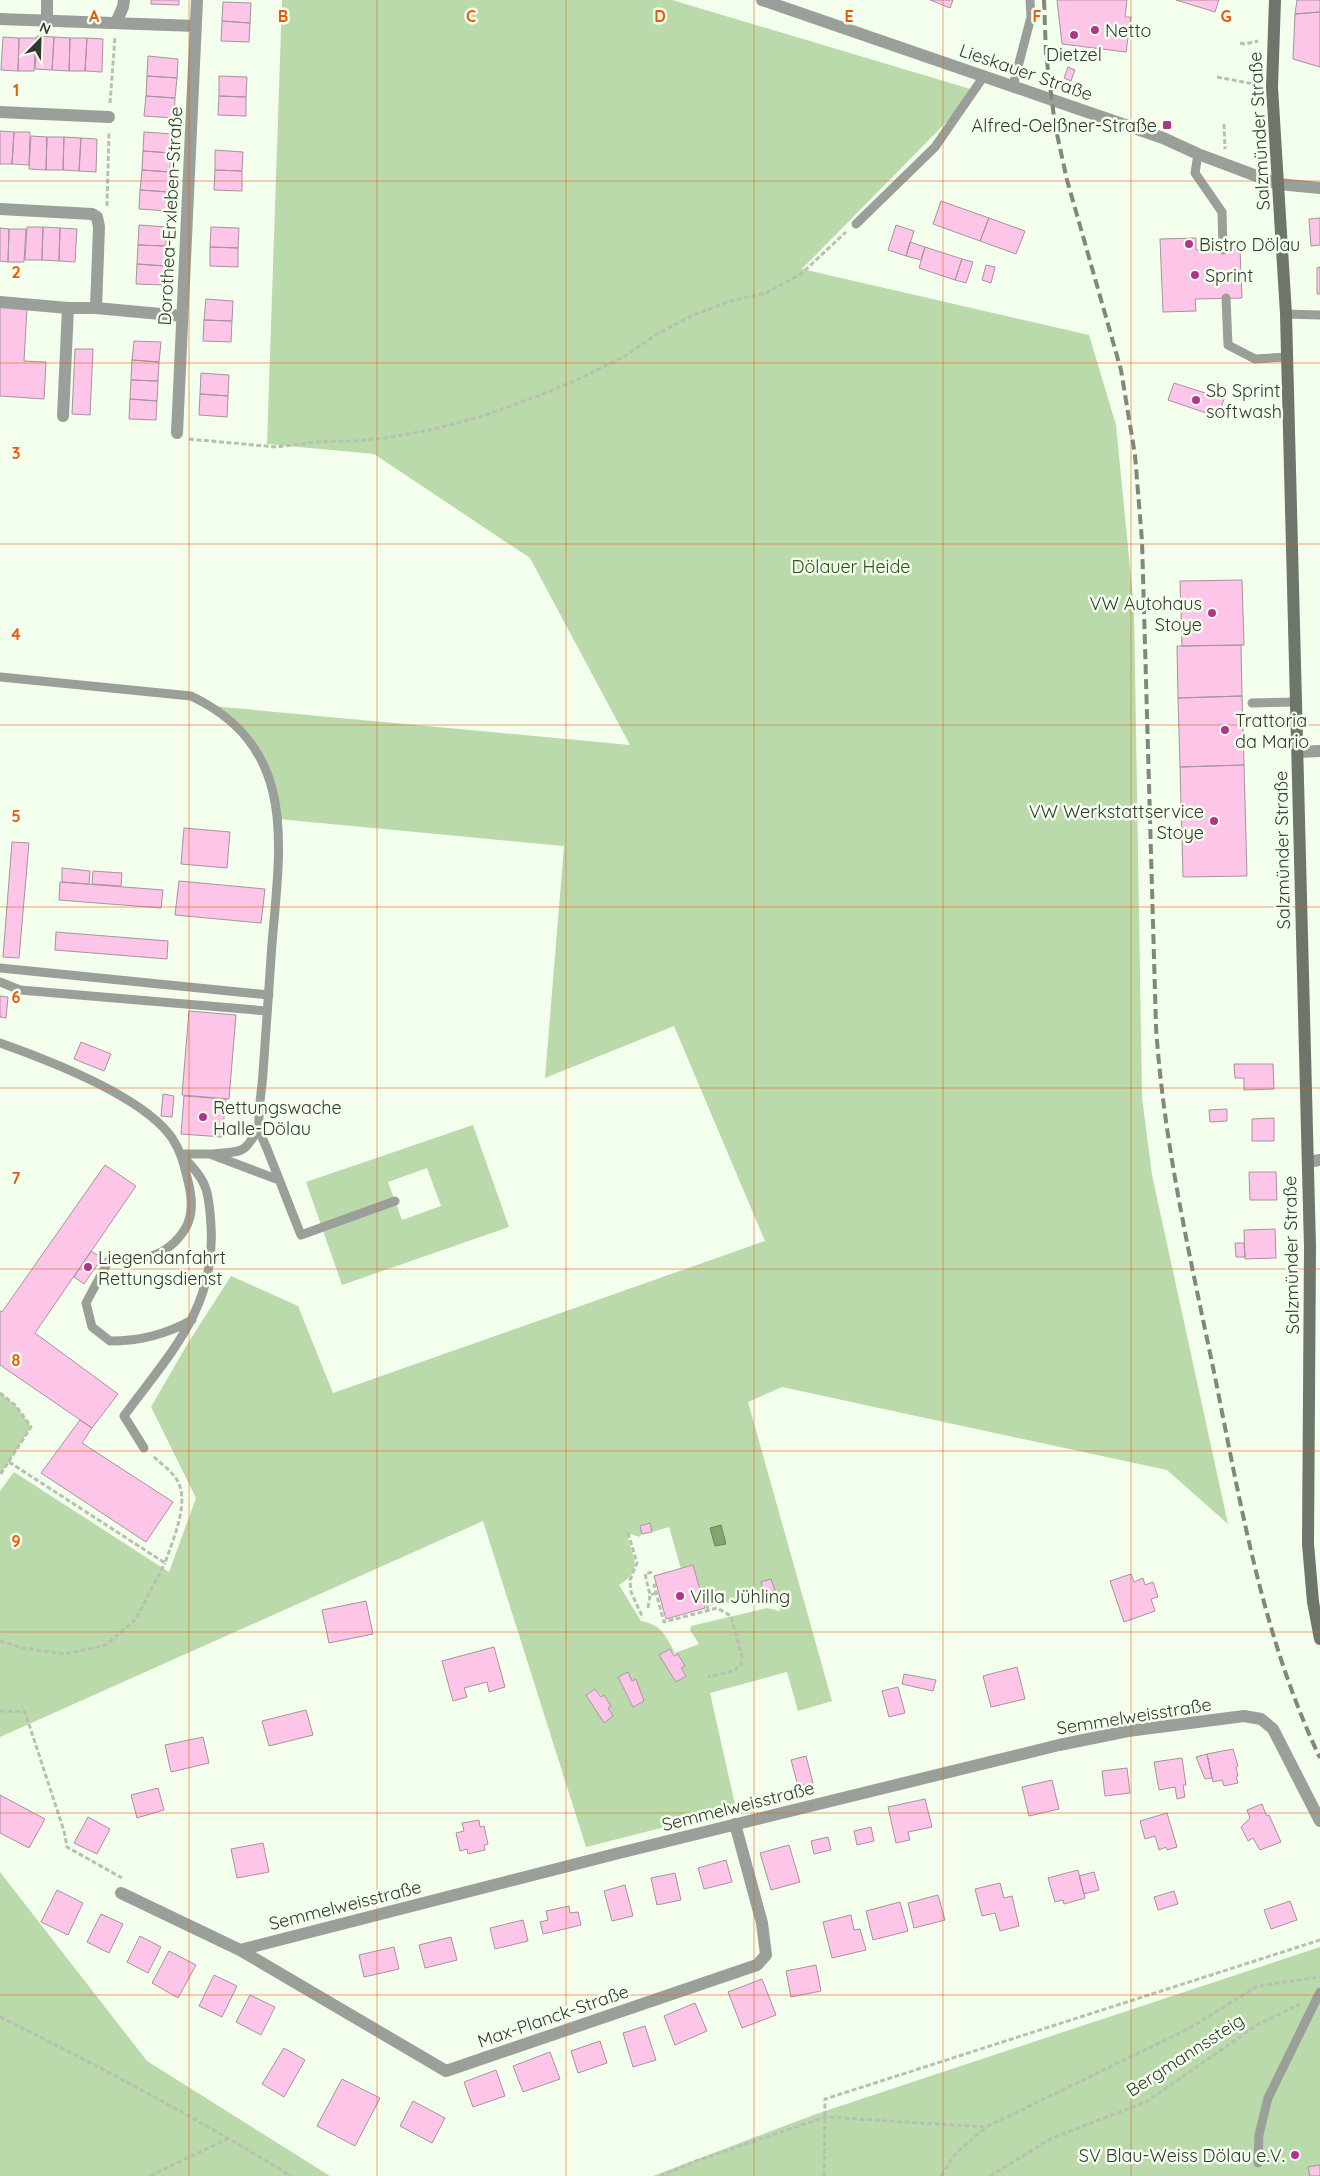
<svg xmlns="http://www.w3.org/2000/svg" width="1320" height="2176" font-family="Quicksand,sans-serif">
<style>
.green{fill:#bbdaab;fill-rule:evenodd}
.water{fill:#80a86a;stroke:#698659}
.building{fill:#fdc5e7;stroke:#a5949e}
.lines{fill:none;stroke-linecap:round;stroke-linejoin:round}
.path{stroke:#b8c0b3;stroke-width:3;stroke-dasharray:5 2.5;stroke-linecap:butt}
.service{stroke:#9b9f99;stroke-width:9}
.minor{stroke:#9b9f99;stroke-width:12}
.tertiary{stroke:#9b9f99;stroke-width:12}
.secondary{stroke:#6e756b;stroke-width:12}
.rail{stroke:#80877d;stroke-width:4;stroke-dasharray:10 5;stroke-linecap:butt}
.grid{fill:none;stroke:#e8590c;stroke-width:1;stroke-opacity:0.55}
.poi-dot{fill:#ae358a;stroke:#f3feed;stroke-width:2}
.labels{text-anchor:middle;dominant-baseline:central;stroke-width:5;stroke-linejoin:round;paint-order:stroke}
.poi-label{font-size:18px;fill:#343832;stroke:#f3feed;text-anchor:start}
.street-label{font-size:18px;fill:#343832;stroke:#f3feed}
.park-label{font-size:18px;fill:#2b5111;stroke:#f3feed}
.grid-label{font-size:16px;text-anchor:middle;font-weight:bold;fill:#e8590c;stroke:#f3feed;stroke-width:5;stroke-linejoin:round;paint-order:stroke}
</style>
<rect width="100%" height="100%" fill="#f3feed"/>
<path class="green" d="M282 0H672L977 91 802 269 1089 335 1116 425 1134 608 1142 1097 1152 1175 1228 1524 1167 1470 782 1387 748 1402 832 1701 798 1711 787 1672 710 1693 736 1809 586 1847 483 1521 0 1737V1491L14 1472 169 1572 196 1498 151 1407 188 1343 231 1276 298 1306 333 1393 765 1241 674 1026 545 1078 564 846 278 819 257 751 212 706 630 745 530 558 374 454 267 444ZM650 1523 652 1532 669 1527 681 1569 693 1565 704 1604 716 1601 717 1605 764 1593 761 1583 771 1579 780 1611 767 1608 691 1626 690 1630 699 1644 675 1653C665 1635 662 1625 641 1621L619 1585C649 1567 627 1553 628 1533L639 1537 642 1534 640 1526ZM670 1649 685 1666 681 1668 686 1675 676 1682 660 1655ZM628 1672 632 1681 636 1679 644 1701 633 1707 618 1677ZM595 1689 611 1706 608 1708 613 1716 604 1722 586 1695Z
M473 1125 509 1227 342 1285 306 1182ZM427 1168 441 1206 402 1220 388 1182Z
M0 1393 16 1406 31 1427 0 1475Z
M0 1872 147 2061 330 2176H0Z
M1320 1947V2176H653L816 2114Z"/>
<path class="water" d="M721 1525 726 1544 715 1546 710 1528Z"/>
<path class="building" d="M151 0H179V5L151 4Z
M930 0H953L950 8Z
M1057 0H1127L1125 17H1131L1126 52 1062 44Z
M1176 0H1219L1215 12Z
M1297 0H1320V12L1295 14Z
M223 2 251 3 250 23 222 21Z
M1320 12V67L1293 59 1295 14Z
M222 21 250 23 249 42 221 41Z
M37 36 54 37 52 70 35 69Z
M3 37 19 38 18 71 1 70Z
M54 37 70 38 69 71 52 70Z
M19 38H36L34 71H18Z
M70 38H87L85 71H69Z
M87 38 103 39 102 72 85 71Z
M148 56 178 59 177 78 147 76Z
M1068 67 1075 70 1071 81 1064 78Z
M147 76 177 78 175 98 146 96Z
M219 76 247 77 246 97 219 96Z
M146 96 175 98 174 118 144 116Z
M219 96 246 97V116L218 115Z
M0 131 14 132 12 164H0Z
M14 132H30L29 165 12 164Z
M144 132 173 134 171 153 143 151Z
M31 136 47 137 46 170 29 169Z
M47 137H64L63 170H46Z
M64 137 81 138 79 171 63 170Z
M81 138 97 139 96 172 79 171Z
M215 150 243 152 242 171 215 170Z
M143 151 171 153 170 172 142 170Z
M142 170 170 172 169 192 140 190Z
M215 170 242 171V191L214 190Z
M140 190 169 192 167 211 139 209Z
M941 201 989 218 980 241 933 224Z
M989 218 1025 231 1016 254 980 241Z
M1320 218V245L1311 246 1309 219Z
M139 225 167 227 166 246 138 245Z
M896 225 914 231 906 256 888 250Z
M27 227H43L42 260H25Z
M43 227 60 228 59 261 42 260Z
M211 227 239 228 238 248 210 247Z
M0 228 9 229 8 262 0 261Z
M60 228 77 229 75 262 59 261Z
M9 229H26L24 262H8Z
M1196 238V250L1240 249 1242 298 1195 299 1196 311 1163 312 1160 239Z
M910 242 925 247 921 260 906 256Z
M138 245 166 246 165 266 137 264Z
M210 247 238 248V267L210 266Z
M925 247 962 259 955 280 919 268Z
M962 259 973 262 966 283 955 280Z
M137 264 165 266 164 285 136 284Z
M986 265 995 267 991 283 982 280Z
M1320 267V294H1317V268Z
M206 299 233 301 232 321 204 320Z
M0 306 27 308 24 361 46 362 44 399 0 396Z
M204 320 232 321 231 342 203 341Z
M134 341 161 342 159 362 132 360Z
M75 349H93L90 415 72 414Z
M132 360 159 362 158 381 131 380Z
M201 373 229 375 228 396 200 394Z
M131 380 158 381 157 401 130 399Z
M1174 383 1224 399 1218 417 1168 400Z
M200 394 228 396 227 417 199 415Z
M130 399 157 401 156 420 129 419Z
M1242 580 1244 645 1182 646 1180 581Z
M1241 645 1242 696 1178 698 1177 646Z
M1242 696 1244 765 1180 767 1178 698Z
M1244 765 1247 876 1183 877 1180 767Z
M184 828 230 832 227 868 181 864Z
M12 842 29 843 19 958 3 957Z
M62 868 90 871 89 884 62 882Z
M93 871 122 873 121 886 92 884Z
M179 881 265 889 261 923 175 915Z
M60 882 163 890 161 908 59 900Z
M56 932 168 941 167 959 55 950Z
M0 996 8 997 6 1018 0 1017Z
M189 1011 236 1015 229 1099 182 1095Z
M81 1042 111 1054 104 1071 74 1059Z
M1234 1064H1273L1274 1089 1244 1090V1078H1235Z
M163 1094 174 1096 172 1117 161 1116Z
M184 1096 226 1099 222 1137 181 1134Z
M1227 1109V1121L1210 1122 1209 1110Z
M1274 1118V1141H1252V1119Z
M105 1165 136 1186 35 1333 118 1394 92 1428 0 1365V1311L2 1312Z
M1249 1172H1276L1277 1200H1250Z
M1275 1229 1276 1258 1245 1259 1244 1230Z
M1235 1243H1244L1245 1257H1236Z
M91 1251 102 1258 84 1284 74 1277Z
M80 1420 92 1428 82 1443 173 1502 146 1542 41 1473Z
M650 1523 652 1532 642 1534 640 1526Z
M693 1565 705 1608 666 1619 654 1576Z
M1131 1574 1134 1582 1143 1578 1145 1585 1153 1582 1158 1597 1151 1599 1155 1611 1124 1622 1110 1581Z
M771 1579 775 1590 764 1593 761 1582Z
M366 1601 373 1634 329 1643 322 1610Z
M494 1647 505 1687 489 1692 487 1682 464 1688 467 1697 453 1701 442 1661Z
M670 1649 674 1656 678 1654 685 1666 681 1668 686 1676 676 1682 659 1655Z
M1017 1667 1025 1699 991 1707 983 1676Z
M628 1672 632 1681 636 1679 644 1701 633 1707 618 1677Z
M904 1674 936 1680 933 1691 902 1684Z
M898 1687 905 1713 889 1717 882 1691Z
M595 1689 601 1697 604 1695 611 1706 608 1708 613 1716 604 1723 586 1695Z
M306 1710 313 1735 269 1746 262 1721Z
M203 1737 209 1763 171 1772 165 1745Z
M1233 1749 1238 1766 1236 1767 1238 1776H1236L1238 1783 1224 1786 1222 1780 1213 1782 1207 1754Z
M1207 1754 1212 1778 1205 1779 1196 1757Z
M806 1756 813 1783 798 1786 791 1760Z
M1182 1758 1186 1785H1183L1185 1797 1177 1799 1175 1787 1159 1790 1154 1762Z
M1127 1768 1130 1793 1105 1796 1102 1771Z
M1052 1780 1059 1809 1029 1816 1022 1787Z
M158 1788 164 1810 137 1818 131 1795Z
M0 1795 45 1819 29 1848 0 1833Z
M925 1799 932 1827 908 1832 910 1840 896 1843 888 1807Z
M1262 1804 1265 1812 1267 1816 1269 1815 1281 1842 1260 1850 1253 1838 1248 1841 1241 1827 1250 1818 1247 1810Z
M1167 1813 1177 1847 1167 1850 1166 1847 1159 1850 1155 1836 1145 1839 1140 1821Z
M88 1817 110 1829 97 1854 74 1843Z
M479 1820 480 1827 484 1826 488 1844 484 1845 485 1850 468 1854 467 1849 460 1851 456 1833 464 1831 462 1823Z
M871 1827 874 1841 857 1845 854 1831Z
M828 1837 831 1850 814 1854 811 1841Z
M263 1843 269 1872 237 1878 231 1849Z
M789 1845 800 1882 771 1890 760 1853Z
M726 1860 732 1882 704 1889 698 1868Z
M1078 1870 1085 1898 1064 1904 1063 1900 1055 1902 1048 1878Z
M1094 1872 1099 1890 1084 1894 1079 1876Z
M675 1873 681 1900 657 1905 651 1878Z
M1000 1883 1004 1898 1012 1896 1019 1926 1000 1931 995 1913 982 1916 975 1889Z
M625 1885 633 1916 612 1921 604 1891Z
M57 1890 83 1903 68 1935 41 1922Z
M1174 1891 1178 1904 1158 1910 1154 1897Z
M938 1895 945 1920 914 1928 908 1903Z
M1290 1901 1297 1920 1271 1929 1264 1910Z
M900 1902 908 1931 873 1940 866 1911Z
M569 1906 570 1913 578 1912 581 1925 543 1934 540 1922 548 1920 546 1911Z
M101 1914 123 1924 109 1953 87 1942Z
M851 1915 854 1930 860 1929 866 1950 832 1958 823 1922Z
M523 1920 528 1941 495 1949 490 1928Z
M140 1936 161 1947 148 1973 127 1962Z
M451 1937 457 1960 425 1968 419 1945Z
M394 1947 399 1969 364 1977 359 1955Z
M169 1951 196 1965 178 1998 152 1983Z
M816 1965 821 1991 791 1997 786 1971Z
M214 1975 237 1986 222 2017 199 2006Z
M762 1979 776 2015 742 2028 728 1992Z
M250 1995 275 2007 261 2035 236 2022Z
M695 2003 707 2031 675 2045 664 2016Z
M645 2026 656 2060 633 2067 623 2033Z
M600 2041 607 2063 578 2073 571 2051Z
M284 2048 305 2060 284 2097 262 2084Z
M550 2052 560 2079 523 2092 513 2066Z
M496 2070 505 2096 473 2107 464 2082Z
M342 2079 380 2098 355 2146 317 2126Z
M413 2101 445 2118 432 2143 400 2126Z
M1320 2165V2176H1310L1308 2167Z"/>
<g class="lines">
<path class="path" d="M1240 43 1245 44 1258 41
M1217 77 1259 85
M110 103 115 37
M1224 124 1225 149
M107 206 109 132
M189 439 276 447 317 442 355 441 385 438 431 430 486 415 543 394 579 379 625 356 657 334 693 315 731 301 766 293 801 274 846 232
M0 1393 16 1406 31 1427 0 1475
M9 1462 165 1563C173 1539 192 1499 175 1477 169 1469 159 1462 152 1455
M628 1533 637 1563 630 1580 631 1592 643 1618
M652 1572 645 1574 650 1595 656 1593
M656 1585H654L664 1622 717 1608 731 1616 742 1657 741 1665 733 1671 708 1677
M648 1608 650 1595
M708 1610 707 1605 716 1603
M0 1641 23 1648 65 1654 106 1645 136 1619 165 1563
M0 1711 25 1712 64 1831 67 1847 122 1878
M0 2017C99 2066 197 2118 291 2176
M150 2176 229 2138
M660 2176 696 2161 825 2117 986 2127 1186 2030 1258 1986 1320 1977
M824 2176 825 2099 1320 1940
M941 2176 956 2153 985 2128
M990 2176 1052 2138 1146 2102 1257 2025 1300 2004"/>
<path class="service" d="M1013 86 1031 17 1030 0
M1198 154 1195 173 1222 212 1223 250
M856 224 935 147 984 76
M1226 298 1228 345 1255 359 1287 357
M1286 314 1320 315
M0 677 191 696C299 747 280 845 272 944 269 987 266 1030 263 1073 262 1090 258 1108 259 1125 259 1134 266 1145 269 1154 280 1181 290 1208 301 1235L395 1201
M1252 703 1296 702
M0 968 269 995
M0 982 20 990 267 1011
M0 1043C48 1060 143 1096 172 1138 181 1151 184 1165 188 1181 192 1197 194 1214 185 1229 167 1258 141 1261 109 1260L86 1303 92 1327 110 1341C140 1341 165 1335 192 1320
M181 1154H210L279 1180
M213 1154C243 1151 244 1155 259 1127
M144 1448 124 1416C169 1354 216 1309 211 1226 209 1190 207 1180 181 1155
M1258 2163 1259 2135 1268 2098 1320 1992"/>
<path class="minor" d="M0 19 196 26
M47 20V0
M116 23 123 7 124 0
M0 112 109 117
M1278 184 1320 188
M0 209 92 214 97 217 99 227 96 308 182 316
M0 302 68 308H96
M63 416 68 308
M177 433 197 0
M1298 752 1320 751
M1308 1162 1320 1160
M121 1893 240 1950 619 1853 1059 1745 1128 1731 1244 1716 1261 1719 1273 1729 1320 1821
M240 1950 446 2071 757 1965 766 1955 762 1923 735 1824"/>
<path class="tertiary" d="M762 0 1163 138 1198 154 1278 184"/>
<path class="secondary" d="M1275 0 1272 87 1286 314 1310 1247 1308 1544 1313 1602 1320 1639"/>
<path class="rail" d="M1044 0 1046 54 1055 125 1067 180 1121 370 1135 455 1142 541 1156 1027C1164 1146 1191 1261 1215 1377 1241 1506 1263 1638 1320 1758"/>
</g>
<path class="grid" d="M189 0V2176M377 0V2176M566 0V2176M754 0V2176M943 0V2176M1131 0V2176M0 181H1320M0 363H1320M0 544H1320M0 725H1320M0 907H1320M0 1088H1320M0 1269H1320M0 1451H1320M0 1632H1320M0 1813H1320M0 1995H1320"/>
<g class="poi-dot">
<circle cx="1095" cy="30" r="5"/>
<circle cx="1074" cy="35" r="5"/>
<rect x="1162" y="120" width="10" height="10" rx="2.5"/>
<circle cx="1189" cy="244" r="5"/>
<circle cx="1195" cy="275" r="5"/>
<circle cx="1196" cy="400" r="5"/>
<circle cx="1212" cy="613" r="5"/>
<circle cx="1225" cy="730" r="5"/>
<circle cx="1214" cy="821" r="5"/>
<circle cx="203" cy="1117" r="5"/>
<circle cx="88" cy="1267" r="5"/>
<circle cx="680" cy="1596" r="5"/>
<circle cx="1295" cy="2155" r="5"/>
</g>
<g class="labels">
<g class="poi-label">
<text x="1105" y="30">Netto</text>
<text x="1074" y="54" text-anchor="middle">Dietzel</text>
<text x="1157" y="125" text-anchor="end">Alfred-Oelßner-Straße</text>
<text x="1199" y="244">Bistro Dölau</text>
<text x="1205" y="275">Sprint</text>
<text x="1206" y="390">Sb Sprint<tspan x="1206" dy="21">softwash</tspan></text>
<text x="1202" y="603" text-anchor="end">VW Autohaus<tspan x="1202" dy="21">Stoye</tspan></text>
<text x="1235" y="720">Trattoria<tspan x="1235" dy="21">da Mario</tspan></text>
<text x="1204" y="811" text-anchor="end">VW Werkstattservice<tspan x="1204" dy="21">Stoye</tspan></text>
<text x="213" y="1107">Rettungswache<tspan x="213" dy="21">Halle-Dölau</tspan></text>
<text x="98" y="1257">Liegendanfahrt<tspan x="98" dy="21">Rettungsdienst</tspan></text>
<text x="690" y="1596">Villa Jühling</text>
<text x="1285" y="2155" text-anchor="end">SV Blau-Weiss Dölau e.V.</text>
</g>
<g class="street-label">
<text transform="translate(1026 72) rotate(19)">Lieskauer Straße</text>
<text transform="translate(1259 131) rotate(-93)">Salzmünder Straße</text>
<text transform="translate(170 216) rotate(-87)">Dorothea-Erxleben-Straße</text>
<text transform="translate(1282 850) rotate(-91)">Salzmünder Straße</text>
<text transform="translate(1291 1255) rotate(-91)">Salzmünder Straße</text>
<text transform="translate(1134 1716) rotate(-9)">Semmelweisstraße</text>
<text transform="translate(738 1806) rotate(-14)">Semmelweisstraße</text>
<text transform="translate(345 1905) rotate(-14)">Semmelweisstraße</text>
<text transform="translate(553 2016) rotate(-19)">Max-Planck-Straße</text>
<text transform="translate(1185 2055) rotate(-33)">Bergmannssteig</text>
</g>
<g class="park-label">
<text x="851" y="566">Dölauer Heide</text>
</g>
</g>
<g class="grid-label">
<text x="94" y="22">A</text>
<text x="283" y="22">B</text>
<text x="471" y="22">C</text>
<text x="660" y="22">D</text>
<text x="849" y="22">E</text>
<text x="1037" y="22">F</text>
<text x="1226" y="22">G</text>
<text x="16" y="96">1</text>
<text x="16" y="278">2</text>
<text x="16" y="459">3</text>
<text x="16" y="640">4</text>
<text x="16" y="822">5</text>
<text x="16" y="1003">6</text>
<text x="16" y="1184">7</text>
<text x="16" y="1366">8</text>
<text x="16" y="1547">9</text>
</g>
<g transform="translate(40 40) rotate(23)" stroke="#f3feed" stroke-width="4" paint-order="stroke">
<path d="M0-4L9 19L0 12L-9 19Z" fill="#343832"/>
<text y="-8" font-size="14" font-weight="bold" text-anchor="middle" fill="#343832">N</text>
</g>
</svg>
